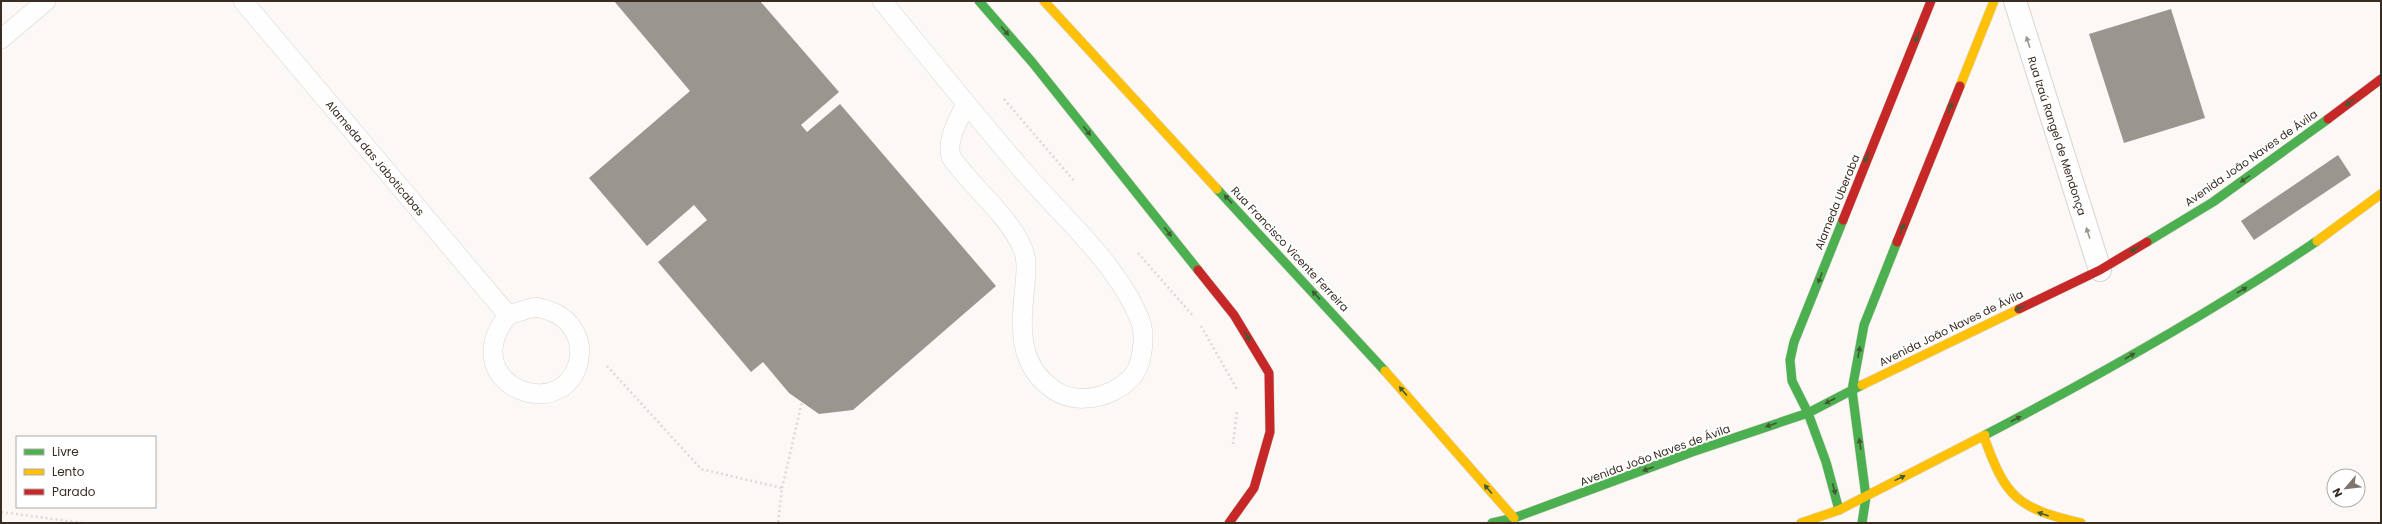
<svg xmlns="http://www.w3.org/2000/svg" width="2382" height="524" font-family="Poppins,sans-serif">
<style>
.building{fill:#9a968f}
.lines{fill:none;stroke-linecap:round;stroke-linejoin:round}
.lane-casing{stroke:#dbd4cd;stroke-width:20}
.street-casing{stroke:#dbd4cd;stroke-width:24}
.fast-casing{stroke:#dbd4cd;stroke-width:10}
.slow-casing{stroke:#dbd4cd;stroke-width:10}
.jam-casing{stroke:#dbd4cd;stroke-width:10}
.path{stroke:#dcd9d8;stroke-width:2.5;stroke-dasharray:2 3;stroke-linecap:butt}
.lane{stroke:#fefefe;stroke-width:19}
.street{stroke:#fefefe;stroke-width:22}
.fast{stroke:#4caf50;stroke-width:9}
.slow{stroke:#ffc107;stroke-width:9}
.jam{stroke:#c62828;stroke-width:9}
.oneway{fill:#405a33}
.oneway2{fill:#9c9690}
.labels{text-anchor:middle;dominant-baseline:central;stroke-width:4;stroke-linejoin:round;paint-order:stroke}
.street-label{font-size:11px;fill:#392d23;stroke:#fff}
</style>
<rect width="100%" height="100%" fill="#fbf8f5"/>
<path class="building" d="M614 1H760L839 92 801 125 807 132 840 104 996 286 853 410 819 414 789 393 763 362 751 372 658 262 707 220 694 205 647 246 589 178 690 91Z
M2171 9 2205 118 2124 143 2089 34Z
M2338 155 2351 175 2254 240 2241 221Z"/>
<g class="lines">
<defs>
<path id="lane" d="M243 1 508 315
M882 1C929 58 975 115 1023 171 1060 214 1114 261 1137 313 1144 326 1144 343 1141 357 1138 374 1128 383 1113 391 1095 400 1071 402 1054 390 1016 364 1021 325 1025 285 1026 270 1028 258 1021 245 1006 213 971 186 951 157 946 139 959 120 966 103
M1 39 46 1
M535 307C556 311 569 318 577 337 581 346 580 355 578 364 563 416 483 394 494 342 496 332 502 323 508 315Z"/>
<path id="street" d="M2015 1 2100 270"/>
<path id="fast" d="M979 1 1032 62 1198 270
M1217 189 1385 371
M2147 242 2213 202 2328 119
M1985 435C2098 376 2211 313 2317 241
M1839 510 1826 462 1808 413 1792 381 1790 360 1794 342 1843 220
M1492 523 1514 518 1692 452 1808 413 1862 385
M1862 523 1866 497 1852 390 1864 325 1897 242"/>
<path id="slow" d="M1044 1 1217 189
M1960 86 1994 1
M2317 241 2381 194
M1385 371 1514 518
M1862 385 2019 309
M1984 437C2006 498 2017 508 2081 523
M1801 523 1839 510 1985 435"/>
<path id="jam" d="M2328 119 2381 79
M1843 220 1931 1
M1897 242 1960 86
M1198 270 1234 315 1269 373 1270 432 1254 488 1229 523
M2019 309 2100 270 2147 242"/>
</defs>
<use href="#lane" class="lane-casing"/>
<use href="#street" class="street-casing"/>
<use href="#fast" class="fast-casing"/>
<use href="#slow" class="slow-casing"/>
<use href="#jam" class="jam-casing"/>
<path class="path" d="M1004 99 1075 182
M1138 253 1194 317
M1201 326 1238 391
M607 366 701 469 782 488 778 523
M1233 444 1237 411
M782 488 802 402
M1 512 83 523"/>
<use href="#lane" class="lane"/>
<use href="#street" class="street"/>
<use href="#fast" class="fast"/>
<use href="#slow" class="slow"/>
<use href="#jam" class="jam"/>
</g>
<defs><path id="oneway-solid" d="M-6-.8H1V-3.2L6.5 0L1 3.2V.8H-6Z"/></defs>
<g class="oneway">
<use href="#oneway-solid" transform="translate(1005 31) rotate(49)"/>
<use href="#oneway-solid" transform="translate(1917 37) rotate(112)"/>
<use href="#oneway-solid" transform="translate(2350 102) rotate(143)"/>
<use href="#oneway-solid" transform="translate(1950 108) rotate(-68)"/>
<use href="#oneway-solid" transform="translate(1087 131) rotate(51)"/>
<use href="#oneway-solid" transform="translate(1867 157) rotate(113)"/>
<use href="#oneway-solid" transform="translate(2245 179) rotate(145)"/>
<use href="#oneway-solid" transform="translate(1228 199) rotate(-133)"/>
<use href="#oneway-solid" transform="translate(1902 229) rotate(-68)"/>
<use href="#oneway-solid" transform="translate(1168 232) rotate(52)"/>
<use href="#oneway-solid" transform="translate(2135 249) rotate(149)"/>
<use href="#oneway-solid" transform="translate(1820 278) rotate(110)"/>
<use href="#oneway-solid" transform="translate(2242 290) rotate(-30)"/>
<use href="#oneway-solid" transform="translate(1316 295) rotate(-133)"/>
<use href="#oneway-solid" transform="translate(2020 308) rotate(154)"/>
<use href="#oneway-solid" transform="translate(1247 336) rotate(59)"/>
<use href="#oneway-solid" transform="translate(1859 352) rotate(-79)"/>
<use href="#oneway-solid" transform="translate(2130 356) rotate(-30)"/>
<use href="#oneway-solid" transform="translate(1403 391) rotate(-131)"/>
<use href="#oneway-solid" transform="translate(1830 401) rotate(152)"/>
<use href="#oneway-solid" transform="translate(2016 419) rotate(-28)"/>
<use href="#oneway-solid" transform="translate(1771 425) rotate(161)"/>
<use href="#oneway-solid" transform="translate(1860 444) rotate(-99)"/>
<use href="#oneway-solid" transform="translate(1648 469) rotate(160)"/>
<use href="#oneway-solid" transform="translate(1900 478) rotate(-26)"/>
<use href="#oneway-solid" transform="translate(1488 489) rotate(-131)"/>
<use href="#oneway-solid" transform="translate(1834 489) rotate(75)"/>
<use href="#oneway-solid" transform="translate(2043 514) rotate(-161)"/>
</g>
<g class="oneway2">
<use href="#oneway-solid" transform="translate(2028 42) rotate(-108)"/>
<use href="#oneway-solid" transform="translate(2088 233) rotate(-108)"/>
</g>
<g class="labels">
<g class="street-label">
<text transform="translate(2057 136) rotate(72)">Rua Izaú Rangel de Mendonça</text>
<text transform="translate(375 158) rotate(50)">Alameda das Jaboticabas</text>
<text transform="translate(2251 158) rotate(-35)">Avenida João Naves de Ávila</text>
<text transform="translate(1837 202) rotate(-68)">Alameda Uberaba</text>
<text transform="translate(1290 249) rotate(47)">Rua Francisco Vicente Ferreira</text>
<text transform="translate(1951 328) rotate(-26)">Avenida João Naves de Ávila</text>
<text transform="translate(1655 455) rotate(-20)">Avenida João Naves de Ávila</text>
</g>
</g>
<rect width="2382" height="524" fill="none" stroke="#392d23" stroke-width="4"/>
<rect x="16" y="436" width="140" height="72" fill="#ffffff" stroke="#b0aba7"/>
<rect x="24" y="449" width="20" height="6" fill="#4caf50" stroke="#b0aba7"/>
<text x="52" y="456" font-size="12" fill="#392d23">Livre</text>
<rect x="24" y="469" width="20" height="6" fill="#ffc107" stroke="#b0aba7"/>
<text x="52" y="476" font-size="12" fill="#392d23">Lento</text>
<rect x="24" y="489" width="20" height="6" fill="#c62828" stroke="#b0aba7"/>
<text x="52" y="496" font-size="12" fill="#392d23">Parado</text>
<g transform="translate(2346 488) rotate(242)"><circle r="19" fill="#ffffff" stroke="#b0aba7"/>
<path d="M0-3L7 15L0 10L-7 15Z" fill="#7d746c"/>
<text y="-6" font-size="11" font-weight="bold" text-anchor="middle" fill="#392d23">N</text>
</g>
</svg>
